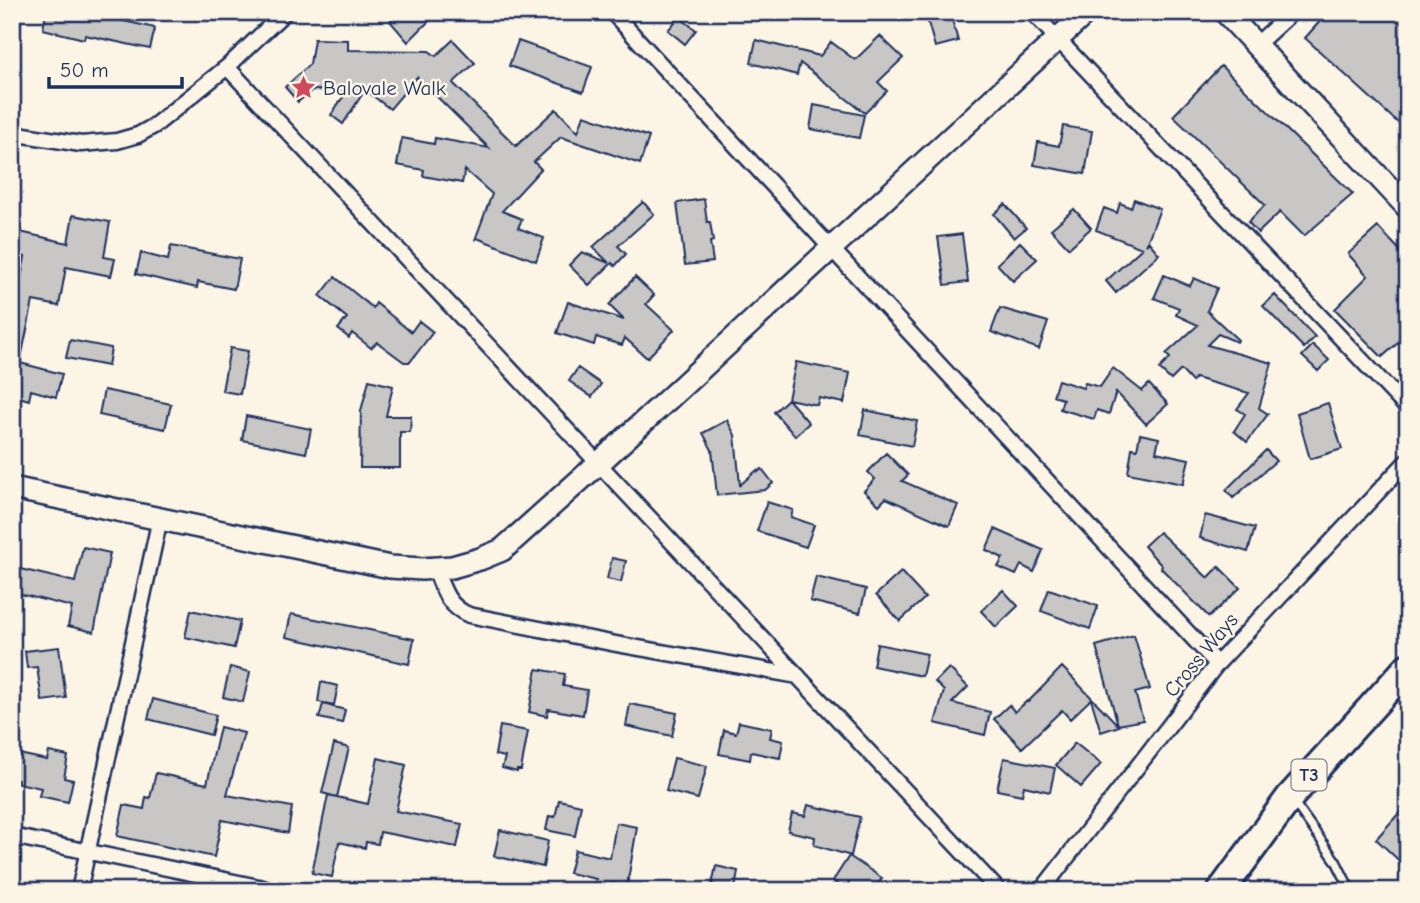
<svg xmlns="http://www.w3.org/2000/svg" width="1420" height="903" font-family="'Comic Neue',sans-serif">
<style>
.building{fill:#c8c7c6;stroke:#1b2f5e;stroke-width:2}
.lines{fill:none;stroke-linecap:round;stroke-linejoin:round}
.lane-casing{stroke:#1b2f5e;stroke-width:12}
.street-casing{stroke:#1b2f5e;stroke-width:19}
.secondary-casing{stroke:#1b2f5e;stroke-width:26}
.highway-casing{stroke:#1b2f5e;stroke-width:32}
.lane{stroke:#fcf5e5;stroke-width:7}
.street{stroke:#fcf5e5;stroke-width:14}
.secondary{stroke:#fcf5e5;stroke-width:21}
.highway{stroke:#fcf5e5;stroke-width:26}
.labels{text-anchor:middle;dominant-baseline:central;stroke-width:5;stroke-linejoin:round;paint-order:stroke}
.shield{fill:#fcf5e5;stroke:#5e6a86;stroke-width:2}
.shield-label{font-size:19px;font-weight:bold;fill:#1b2f5e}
.poi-label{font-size:21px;fill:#1b2f5e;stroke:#fcf5e5;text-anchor:start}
.street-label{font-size:21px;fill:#1b2f5e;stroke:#fcf5e5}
</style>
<rect width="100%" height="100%" fill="#fcf5e5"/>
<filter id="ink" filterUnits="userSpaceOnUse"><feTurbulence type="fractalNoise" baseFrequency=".0143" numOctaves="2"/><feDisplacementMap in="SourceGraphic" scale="14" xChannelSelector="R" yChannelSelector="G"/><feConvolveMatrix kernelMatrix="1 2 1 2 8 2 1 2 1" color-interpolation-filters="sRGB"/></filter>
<g filter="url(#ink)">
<path class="building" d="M46 12H107L106 17 155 28 150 49 85 35 84 39 43 29Z
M401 12H438L408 42 390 21Z
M925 12H950L958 41 935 47Z
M1320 12H1408V132L1305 38 1323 18Z
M679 17 696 30 685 44 668 30Z
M880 36 903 58 878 82 887 91 865 113 800 63 797 75 751 63 756 40 820 56 831 42 855 60Z
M314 39 348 40V50L429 51 436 56 453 40 475 63 453 83 516 146 556 109 578 132 584 115 649 137 640 164 561 137 534 162 541 169 502 211 522 219 518 228 544 238 536 261 477 238 475 240 492 194 465 170 462 183 423 176 424 170 397 165 402 138 434 144 435 138 489 148 417 77 390 109 365 90 343 124 331 115 347 91 312 90 298 102 285 87 310 64Z
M518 41 592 67 583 92 509 66Z
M1221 66 1353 194 1304 236 1280 212 1258 233 1248 222 1265 205 1173 116Z
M814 105 864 115 859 138 810 129Z
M1063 126 1092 131 1085 174 1034 165 1038 142 1059 146Z
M704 199 707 222H710L713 241 710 242 713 262 685 265 677 203Z
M1134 199 1160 209 1146 245 1149 242 1159 254 1116 293 1106 281 1142 248 1096 230 1104 208 1117 213 1120 203 1131 208Z
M643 202 654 214 618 246 626 254 615 266 612 263 589 285 569 265 582 252 609 263 593 247Z
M1005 204 1026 228 1014 238 994 214Z
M1074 209 1091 228 1069 248 1051 229Z
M73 215 110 222 104 257 115 259 111 276 66 267 59 306 33 301 20 363 62 374 56 397 31 390 29 400 12 395V308L14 298 17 299 25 257 15 254 20 232 68 243Z
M1378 227 1408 259V334L1382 357 1335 309 1368 276 1348 254Z
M962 234 968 282 945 285 938 237Z
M1020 242 1037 259 1013 281 997 264Z
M171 246 240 259 234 289 198 282 197 288 136 274 141 253 168 260Z
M1164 275 1190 286 1194 278 1217 288 1207 311 1238 340 1237 342 1218 334 1207 345 1272 363 1259 408 1268 414 1247 442 1234 431 1245 414 1237 409 1249 393 1195 378 1192 382 1181 370 1171 380 1159 369 1170 358 1166 354 1198 325 1176 315 1179 308 1154 298Z
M335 277 373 308 376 303 411 332 419 321 433 332 410 362H404L377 342 371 348 352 333 349 338 338 329 347 318 320 296Z
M635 277 654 295 646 304 674 330 647 358 625 338 622 345 596 337 594 345 557 333 568 302 624 320 609 305Z
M1275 295 1315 337 1304 348 1263 306Z
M1000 308 1048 322 1039 349 991 332Z
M70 340 111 348 108 366 66 358Z
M1313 345 1329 360 1318 371 1302 356Z
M230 348 248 351 240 394 222 391Z
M796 362 850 373 844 403 819 398 817 405 788 399Z
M578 368 601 384 592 397 569 381Z
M1113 368 1142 391 1149 384 1168 404 1146 424 1116 392 1109 414 1097 410 1094 419 1060 409 1063 399 1053 396 1058 380 1083 388 1085 383 1100 387Z
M369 380 393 386 386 416H411L410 432H400V468H360L361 411Z
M104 390 171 404 165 429 99 415Z
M788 399 809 423 795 436 774 412Z
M1328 403 1342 449 1310 459 1297 413Z
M865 410 917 421 912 446 860 435Z
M246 416 311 429 306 453 242 440Z
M727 420 735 435 740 485 757 470 758 472 762 469 773 483 765 490 717 495 712 450 703 433Z
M1140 434 1159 438 1156 452 1189 459 1183 484 1128 473 1132 448 1137 449Z
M1266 450 1276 461 1233 498 1226 490Z
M886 453 908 475 902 481 958 505 949 526 886 498 879 505 864 491 875 479 868 472Z
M767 502 793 510 791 517 814 525 806 547 757 531Z
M1205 515 1255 528 1248 552 1200 538Z
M995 529 1043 550 1034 572 1021 565 1016 575 998 567 1003 558 986 550Z
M1159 532 1208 578 1219 567 1240 588 1209 617 1161 568 1162 566 1144 546Z
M83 547 110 553 94 632 68 626 72 607 12 592V567L75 582Z
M612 558 626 561 621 582 607 579Z
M901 572 925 598 900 621 876 595Z
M816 577 866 589 860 613 810 601Z
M1049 589 1098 606 1090 629 1041 611Z
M1003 590 1018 606 996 627 981 611Z
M191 610 240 621 234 648 185 637Z
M291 614 414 639 409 664 286 637Z
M1134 635 1150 689 1135 693 1143 720 1118 725 1096 646Z
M877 644 927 654 922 676 873 666Z
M59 647 66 698 42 701 37 667 27 668 25 651Z
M230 667 250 672 243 702 223 697Z
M1062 667 1119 726 1101 732 1091 699 1070 719 1062 710 1022 748 994 719 1009 705 1015 712 1027 701 1028 702Z
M949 668 968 687 952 703 990 712 985 735 935 723 944 691 935 682Z
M537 669 565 674 563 686 587 690 583 715 548 709 547 716 529 712Z
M321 682 338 686 334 705 318 702Z
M153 699 216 715 211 735 148 719Z
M323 704 345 710 342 723 319 718Z
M630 704 677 713 672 736 626 726Z
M739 722 772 729 770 738 783 741 780 758 751 752 750 760 719 754 724 730 736 733Z
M500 726 528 731 521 770H517V772L502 768 505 757 495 755Z
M220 727 244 733 227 795 292 807 288 833 222 820 214 857 117 836 124 805 144 809 146 797 150 798 156 773 207 784Z
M1075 743 1101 764 1081 787 1056 765Z
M334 744 349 748 337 797 322 793Z
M49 752 68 756 64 778 73 780 68 802 39 796 41 788 18 783V780L12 779V757L18 758 19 754 47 760Z
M378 758 406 765 396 811 462 824 457 847 380 832 378 844 366 842 365 848 339 842 332 877 312 873 328 795 368 804Z
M674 758 707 766 698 799 666 791Z
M1004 758 1055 768 1050 792 1024 786 1022 795 997 790Z
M559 800 581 805 575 836 546 830 549 816 555 817Z
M1408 803V869L1376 839Z
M808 805 860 817 851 856 814 845 815 837 788 831 792 813 805 816Z
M616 823 637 827 627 886 612 883 610 891 593 889 596 879 569 873 575 850 610 858Z
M500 830 548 841 543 867 494 856Z
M849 856 882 878 873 891H847L833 881Z
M716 866 738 871 735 889 712 885Z"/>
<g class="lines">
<defs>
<path id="lane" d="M1293 801 1336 861 1351 891"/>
<path id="street" d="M612 12 1217 664
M1032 12 1408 409
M1255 46 1292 12
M227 67 999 891
M12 133 81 144 117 141 138 135 154 126 227 67 285 12
M435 568C443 589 447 606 469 615L616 644 798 676
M12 836 278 891
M79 891 160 518
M1041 891 1217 664 1408 460"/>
<path id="secondary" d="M1225 12 1408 208
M12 488 390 567 422 569 452 567 480 559 502 550 599 463 1087 12"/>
<path id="highway" d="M1221 891 1290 797 1408 667"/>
</defs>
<use href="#lane" class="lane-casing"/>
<use href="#street" class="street-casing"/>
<use href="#secondary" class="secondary-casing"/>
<use href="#highway" class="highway-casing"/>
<use href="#lane" class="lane"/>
<use href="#street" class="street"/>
<use href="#secondary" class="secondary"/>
<use href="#highway" class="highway"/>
</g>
</g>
<defs>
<symbol id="sight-bare" viewBox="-9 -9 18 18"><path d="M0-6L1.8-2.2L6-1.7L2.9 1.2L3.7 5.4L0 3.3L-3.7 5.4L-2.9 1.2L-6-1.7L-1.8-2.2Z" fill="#d1495b" stroke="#fcf5e5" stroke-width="2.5" paint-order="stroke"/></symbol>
</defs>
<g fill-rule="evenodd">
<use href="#sight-bare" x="286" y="70" width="35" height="35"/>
</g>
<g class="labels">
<rect class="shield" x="1291.5" y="759.5" width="35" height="31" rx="5"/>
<g class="shield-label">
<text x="1309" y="775">T3</text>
</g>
<g class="poi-label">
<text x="323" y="88">Balovale Walk</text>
</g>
<g class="street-label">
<text transform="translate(1201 655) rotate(-50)">Cross Ways</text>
</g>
</g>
<rect width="1420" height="903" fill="none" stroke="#fcf5e5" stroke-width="42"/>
<rect x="21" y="21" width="1378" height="861" fill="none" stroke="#1b2f5e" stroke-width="2.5" filter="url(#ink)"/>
<path d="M49 77v10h133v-10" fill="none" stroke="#1b2f5e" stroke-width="3.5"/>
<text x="60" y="77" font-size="21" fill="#1b2f5e" stroke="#fcf5e5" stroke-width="5" paint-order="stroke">50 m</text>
</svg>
